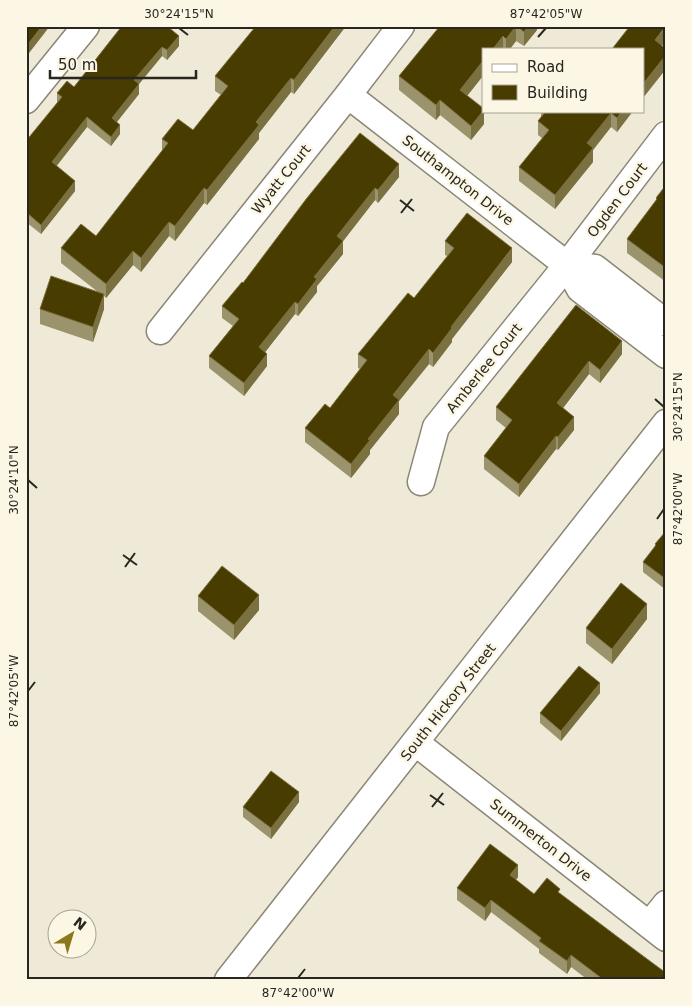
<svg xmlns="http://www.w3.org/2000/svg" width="692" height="1006" font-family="'DejaVu Sans',sans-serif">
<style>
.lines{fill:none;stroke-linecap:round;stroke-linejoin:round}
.minor-casing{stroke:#8b8675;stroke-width:29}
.minor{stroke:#fff;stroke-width:26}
.wall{fill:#9b936c}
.shaded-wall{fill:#7a7040}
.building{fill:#483c00;stroke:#7a7040}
.ticks{fill:none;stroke:#28261f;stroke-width:2}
.labels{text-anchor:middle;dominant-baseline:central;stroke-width:5;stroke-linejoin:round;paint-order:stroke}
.street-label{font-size:14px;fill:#28261f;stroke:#fcf7e4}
.neatline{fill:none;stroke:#28261f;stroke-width:2}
.ticks-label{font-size:12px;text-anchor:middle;fill:#28261f}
</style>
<rect width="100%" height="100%" fill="#eeead7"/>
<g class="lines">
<defs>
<path id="minor" d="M348 95 567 265
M26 100 86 26
M666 323 595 268 567 265 580 289 666 355
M160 331 348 95 401 26
M421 482 436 427 567 265 666 135
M416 743 666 938
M649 925 666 904
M228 980 666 423"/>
</defs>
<use href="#minor" class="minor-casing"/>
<use href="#minor" class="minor"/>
</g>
<path class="wall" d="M122 26 179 46 167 60 162 56 139 84V94L117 122 120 134 111 146 87 127 56 166 75 191 41 234 26 222V141L57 103V93L74 87Z
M346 26 294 94 291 92 259 133V139L207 205 204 203 175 241 169 236 141 272 133 265 106 298 104 296V309L93 342 40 324V309L98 292 61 263V248L96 236 162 151V139L193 130 221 95 215 91V76Z
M440 26H537V30L524 46 516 41 510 49H483L467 96 484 111V124L471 140 440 115 436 120 399 90V76Z
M541 111H633L617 132 611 127 593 150V162L555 209 519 181V167L542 138 538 135V121L541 117Z
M399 177 378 203 375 200 343 241V254L317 286V292L298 316 295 314 265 352 267 366 244 396 209 368V356L233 326 222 318V306L243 283 307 198Z
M666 185V282L627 253V239L656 201V198Z
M445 241 512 262 452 339V342L433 367 429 364 399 401V414L370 450V454L351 478 305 442V428L330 408 360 369 358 368V354L414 298 447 256 445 255Z
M576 305 622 354 600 383 589 374 563 408 574 430 558 450 556 449 519 497 484 469V456L506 428 496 420V407Z
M666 531V590L643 572V562L655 547V544Z
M198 596 259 610 234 640 198 611Z
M647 619 612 664 586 643V628Z
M600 693 561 741 540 723V713Z
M299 802 271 839 243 817V807Z
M518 877 516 880 534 894H560L666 980H588L571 967 567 974 539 953V949L491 912 485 921 457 900V888Z"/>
<path class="shaded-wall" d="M42 26H50L26 57V47Z
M335 26H346L294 94V80Z
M516 26V41L510 49H506V39Z
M528 26H537V30L524 46V32Z
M666 27V41L655 54V40Z
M179 36V46L167 60V50Z
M503 36V49H493Z
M162 47V56L139 84V94L112 128V118L134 80Z
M666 55V69L643 98V84Z
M483 61V76L460 105V90Z
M291 78V92L259 133V139L207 205V190L256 122Z
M440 100V115L436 120V105Z
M483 111H484V124L471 140V126Z
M622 111H633L617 132V118Z
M611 113V127L593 150V162L555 209V195L587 143Z
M87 117V127L52 172V162Z
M120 125V134L111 146V137Z
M399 164V177L378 203V190Z
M75 181V191L41 234V225Z
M204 188V203L175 241V226Z
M375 188V200L337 249V236Z
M169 222V236L141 272V258Z
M343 241V254L317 286V292L298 316V304L314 277Z
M512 248V262L452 339V342L433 367V353L451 327Z
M133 251V265L106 298V284Z
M104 294V309L93 342V327Z
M295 302V314L259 360V347Z
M622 341V354L600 383V370Z
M429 349V364L399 401V414L370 450V454L351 478V464L368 439 393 395Z
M267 354V366L244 396V383Z
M589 361V374L557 416V403Z
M574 417V430L558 450V437Z
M556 436V449L519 497V484Z
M259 595V610L234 640V625Z
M647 604V619L612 664V649Z
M600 683V693L561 741V731Z
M299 792V802L271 839V828Z
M518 865V877L510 888V875Z
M491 900V912L485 921V908Z
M571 955V967L567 974V961Z"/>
<path class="building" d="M26 26H42L26 47Z
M122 26H167L179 36 167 50 162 47 134 80 139 84 112 118 120 125 111 137 87 117 52 162 75 181 41 225 26 212V141L62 97 57 93 67 81 74 87Z
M256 26H335L294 80 291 78 256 122 259 125 207 190 204 188 175 226 169 222 141 258 133 251 106 284 61 248 81 224 96 236 168 143 162 139 178 119 193 130 228 86 215 76Z
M440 26H516L506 39 503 36 493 49H483V61L460 90 483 108V111L471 126 440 100 436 105 399 76Z
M517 26H528L524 32Z
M630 26H666L655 40 666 49V55L643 84V49H612Z
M546 111H622L617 118 611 113 587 143 593 148 555 195 519 167 549 130 538 121Z
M360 133 399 164 378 190 375 188 337 236 343 241 314 277 317 279 298 304 295 302 259 347 267 354 244 383 209 356 239 319 222 306 242 282 243 283 307 198Z
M666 185V268L627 239 657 199 656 198Z
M467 213 512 248 451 327 452 328 433 353 429 349 393 395 399 400 368 439 370 440 351 464 305 428 325 404 330 408 367 360 358 354 408 293 414 298 454 248 445 241Z
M51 276 104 294 93 327 40 309Z
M576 305 622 341 600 370 589 361 557 403 574 417 558 437 556 436 519 484 484 456 512 420 496 407Z
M666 531V579L643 562 656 545 655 544Z
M222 566 259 595 234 625 198 596Z
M621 583 647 604 612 649 586 628Z
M579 666 600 683 561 731 540 713Z
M271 771 299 792 271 828 243 807Z
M490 844 518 865 510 875 534 894 547 878 560 889 558 892 635 950 666 973V980H604L571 955 567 961 539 941 541 938 491 900 485 908 457 888Z"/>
<path class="ticks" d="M179 28 188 35M538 37 546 28M400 200 414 211M401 213 412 199M655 399 664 407M28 480 37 488M657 519 664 509M123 555 137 565M125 567 135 553M28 691 35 682M430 795 444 805M432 807 443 793M298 978 305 969"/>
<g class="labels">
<g class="street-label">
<text transform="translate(281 179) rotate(-51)">Wyatt Court</text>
<text transform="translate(458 180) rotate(38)">Southampton Drive</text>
<text transform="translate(617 200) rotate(-53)">Ogden Court</text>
<text transform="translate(484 368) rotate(-51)">Amberlee Court</text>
<text transform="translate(448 702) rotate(-52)">South Hickory Street</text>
<text transform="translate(541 840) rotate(38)">Summerton Drive</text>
</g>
</g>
<rect width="692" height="1006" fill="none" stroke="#fcf7e4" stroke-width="55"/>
<rect x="482" y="48" width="162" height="65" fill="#fcf7e4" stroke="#a7a395"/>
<rect x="492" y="64" width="25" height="8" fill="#ffffff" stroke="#a7a395"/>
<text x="527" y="72" font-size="15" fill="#28261f">Road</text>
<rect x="492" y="85" width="25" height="15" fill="#483c00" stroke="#a7a395"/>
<text x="527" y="98" font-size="15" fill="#28261f">Building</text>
<g transform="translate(72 934) rotate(38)"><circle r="24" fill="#fcf7e4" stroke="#a7a395"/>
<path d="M0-4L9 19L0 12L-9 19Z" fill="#8b771c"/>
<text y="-8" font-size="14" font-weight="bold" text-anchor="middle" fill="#28261f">N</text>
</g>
<path d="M50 70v8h146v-8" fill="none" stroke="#28261f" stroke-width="2.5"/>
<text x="58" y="70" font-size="15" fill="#28261f" stroke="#fcf7e4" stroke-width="4" paint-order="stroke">50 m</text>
<rect x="28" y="28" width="636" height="950" class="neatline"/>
<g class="ticks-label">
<text x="179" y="18">30°24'15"N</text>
<text x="546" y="18">87°42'05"W</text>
<text transform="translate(678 407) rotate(-90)" y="4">30°24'15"N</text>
<text transform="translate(14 480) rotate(-90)" y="4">30°24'10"N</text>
<text transform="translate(678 509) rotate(-90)" y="4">87°42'00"W</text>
<text transform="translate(14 691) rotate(-90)" y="4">87°42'05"W</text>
<text x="298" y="997">87°42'00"W</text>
</g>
</svg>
